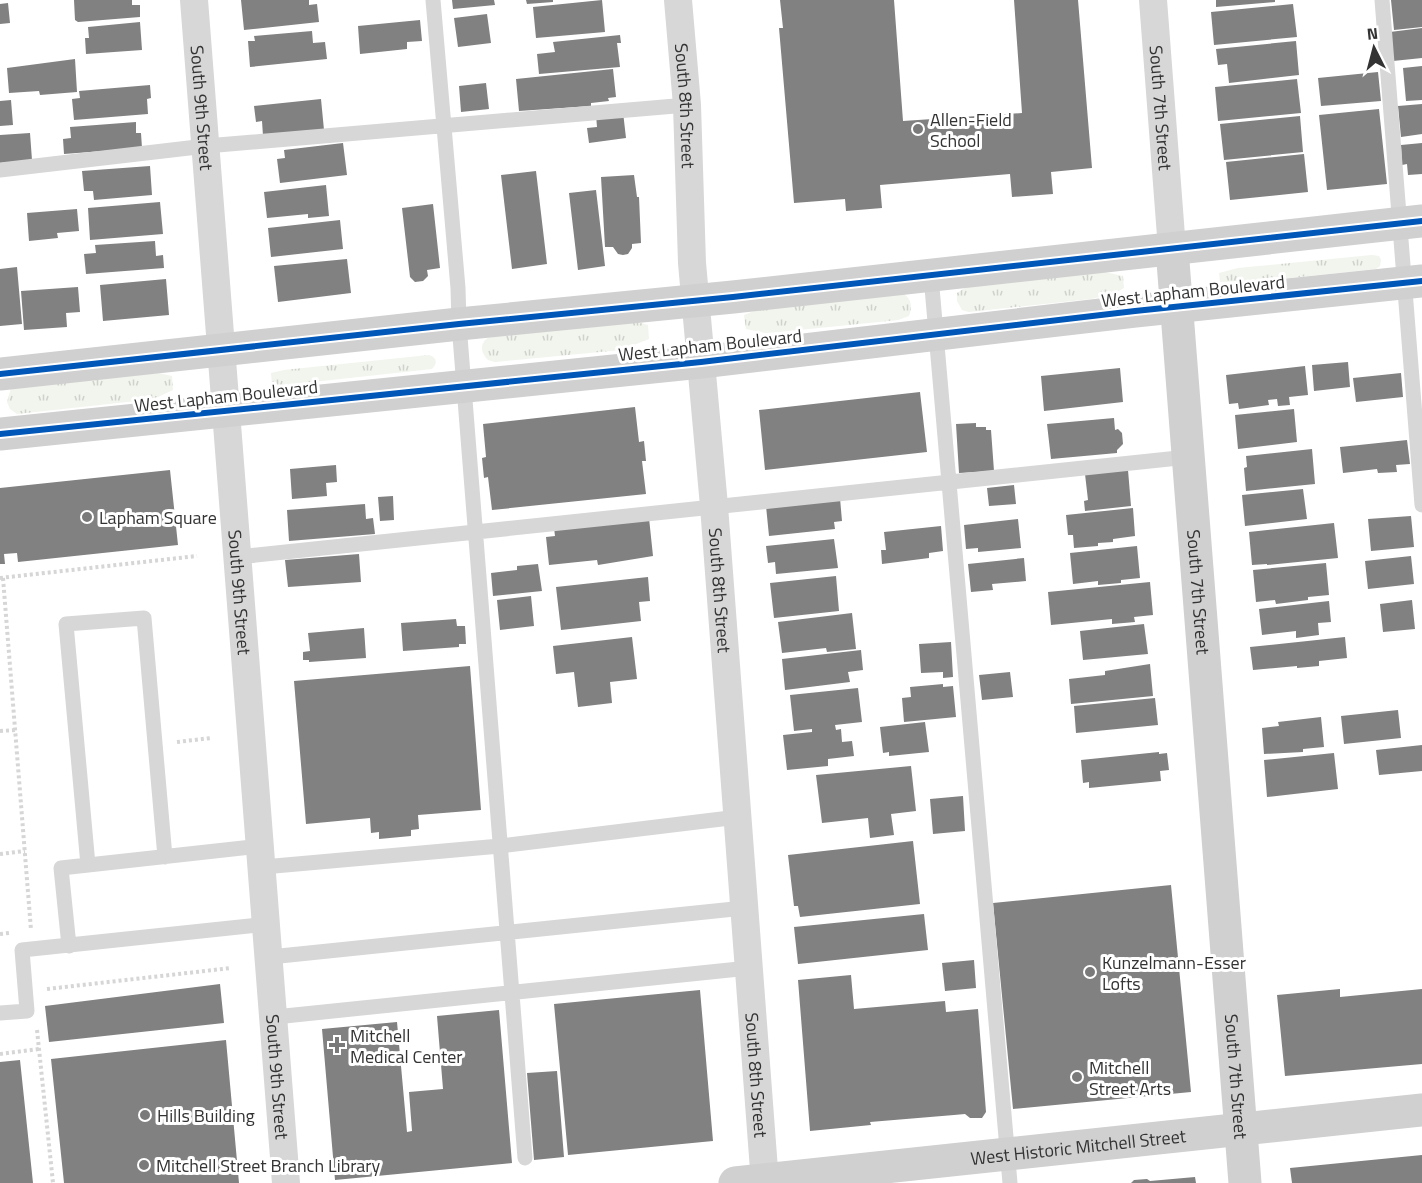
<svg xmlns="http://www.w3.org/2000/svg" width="1422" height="1183" font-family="'Titillium Web',sans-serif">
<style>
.grass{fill:url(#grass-tufts)}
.building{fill:#818181}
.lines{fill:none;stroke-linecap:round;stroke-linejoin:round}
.path{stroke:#d6d6d6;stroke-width:4;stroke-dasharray:3 3;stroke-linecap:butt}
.lane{stroke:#d7d7d7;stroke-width:15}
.street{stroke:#d7d7d7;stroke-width:28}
.secondary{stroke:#d0d0d0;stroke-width:33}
.cycleway-casing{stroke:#fff;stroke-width:10}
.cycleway{stroke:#0057b8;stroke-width:6}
.poi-dot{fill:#7a7a7a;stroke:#fff;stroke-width:2}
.labels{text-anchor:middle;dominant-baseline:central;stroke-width:6;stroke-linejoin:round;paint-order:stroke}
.street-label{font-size:18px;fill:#333;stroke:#fff}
.poi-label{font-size:18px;fill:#333;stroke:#fff;text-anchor:start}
</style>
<defs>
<pattern id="grass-tufts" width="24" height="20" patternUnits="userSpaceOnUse" patternTransform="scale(1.5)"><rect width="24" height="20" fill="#f1f5ed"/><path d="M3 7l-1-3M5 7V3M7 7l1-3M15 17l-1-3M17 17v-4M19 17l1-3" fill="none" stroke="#cfd2cc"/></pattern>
</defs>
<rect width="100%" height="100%" fill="#fff"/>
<path class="grass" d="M1372 255 1379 256 1381 260 1380 266 1376 269 1271 280 1220 282 1219 273 1238 268Z
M1100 271 1123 276 1124 288 1114 294 1091 299 969 312 962 310 957 301V293L968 286Z
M900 292C911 297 913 305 909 316L898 320 779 332 765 333 746 329 744 315 759 309Z
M637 322 648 325 649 339 621 350 495 362 488 360C478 350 481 340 493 335Z
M429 355C438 358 437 364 432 369L285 385 272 384 271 373 284 370Z
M158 373 172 376 173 390 158 397 145 400 17 414 10 409 7 402 11 388Z"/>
<path class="building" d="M74 0H132V5H140V17L78 22 75 20Z
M241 0H309V5L317 4 319 22 244 30Z
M452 0H494L495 5 453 9Z
M526 0H553V2L527 4Z
M602 0 605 32 536 38 533 7Z
M780 0H894L903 121 1022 113 1014 0H1078L1092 168 1051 172 1053 194 1012 197 1010 174 880 185 882 208 846 211 845 199 794 203 779 28H783Z
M1216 0H1275V2L1216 7Z
M1391 0H1422V27L1394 30Z
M8 3 10 23 0 24V4Z
M1293 4 1297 37 1214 45 1211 12Z
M487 14 491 43 458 47 454 18Z
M420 20 422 41 407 42V49L360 54 358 26Z
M140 22 142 50 86 54 85 38H89L88 27Z
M1422 28V58L1393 61 1390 32Z
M312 31 313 43 325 42 327 59 250 67 248 41H255L254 36Z
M620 35 621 43H617L620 67 539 74 537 54 555 52 553 42Z
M1296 41 1299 75 1229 83 1227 64 1218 65 1216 49Z
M75 59 77 92 40 95 39 91 9 93 7 68Z
M1422 66V100L1406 101 1403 68Z
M613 69 616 97 608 98 609 101 591 103V106L519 111 516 79Z
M1378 72 1381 101 1321 106 1318 78Z
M1297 79 1301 113 1218 121 1215 87Z
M486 83 489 109 461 112 459 86Z
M150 85 151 98 147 99 148 114 74 120 72 99 80 98 79 91Z
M321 99 324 130 263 136 262 121 256 122 254 106Z
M11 100 13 125 0 126V101Z
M1422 104V134L1401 137 1398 106Z
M1379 109 1387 184 1327 190 1319 115Z
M623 112 626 138 589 143 587 128 597 127 596 115Z
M1300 116 1303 152 1224 160 1220 124Z
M136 122V133H141L142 148 64 154 63 139 71 138 70 127Z
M30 133 32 160 0 163V135Z
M343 143 347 175 280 183 277 159 285 158 284 150Z
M1422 143V174L1408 175 1407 164 1402 165 1401 145Z
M1304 154 1308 192 1230 200 1226 162Z
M150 166 152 195 94 200 93 191H84L82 171Z
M536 171 547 264 512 269 501 175Z
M634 175 637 197H639L641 243 632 244V248L628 254 623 255 618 254 613 247H605L601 177Z
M326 185 329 216 308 218V214L267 218 264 192Z
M596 190 605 266 578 270 569 193Z
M160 202 163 234 90 240 88 208Z
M433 204 440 268 427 270 428 276 423 281 415 282 410 277 402 208Z
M77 209 79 231 57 233 58 238 29 241 27 213Z
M340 220 343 249 271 257 268 228Z
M155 241 156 256 163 255 164 268 86 274 84 254 96 253 95 245Z
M347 259 351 293 278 302 274 266Z
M17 267 22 324 0 326V269Z
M166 279 169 315 103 321 100 285Z
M78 287 80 312 66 313 67 327 24 330 21 291Z
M1348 362 1350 387 1314 391 1312 365Z
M1305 366 1308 395 1289 397 1290 405 1278 406 1277 399 1268 400 1269 405 1239 409 1238 403 1229 404 1226 375Z
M1120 368 1123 402 1044 411 1041 376Z
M1401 373 1403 397 1356 402 1353 378Z
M920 392 927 452 765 470 759 410Z
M635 407 639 442 644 441 646 461H642L646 494 492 510 488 477 484 478 482 458 486 457 483 424Z
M1294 409 1297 442 1238 449 1235 415Z
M1114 418 1115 430 1118 429 1122 433 1123 444 1117 450V453L1051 459 1047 424Z
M976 423V427H986V430H991L994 471 959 473 956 424Z
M1407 440 1410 464 1396 465 1397 472 1378 473 1377 469 1343 473 1340 447Z
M1312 449 1315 484 1246 491 1244 468 1247 467 1246 456Z
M336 465 337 482 326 483 327 496 292 499 290 469Z
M170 470 178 545 18 562 17 553 4 554 5 564H0V488Z
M1128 470 1131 506 1085 511 1084 501 1088 500 1085 474Z
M1014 485 1016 504 989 506 987 488Z
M1303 489 1307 519 1245 526 1242 495Z
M393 496 394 520 380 521 378 497Z
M840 498 842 521 834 522 835 529 769 536 766 506Z
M365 504 366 519 373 518 375 534 289 541 287 510Z
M1133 508 1135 536 1113 539V542L1098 543V546L1074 548 1073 535H1068L1066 515Z
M1411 516 1414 547 1371 551 1368 519Z
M649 518 653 556 598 565 597 560 549 565 546 537 555 536 554 528Z
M1018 519 1021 548 978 552V548L966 549 964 525Z
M1334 523 1338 558 1267 565V564L1252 565 1249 532Z
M941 526 943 551 929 553V558L882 564 881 550H886L884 532Z
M834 539 838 568 776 574 775 562 768 563 766 546Z
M1137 546 1140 578 1121 580V583L1098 585V581L1073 584 1070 553Z
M359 554 361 582 288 587 285 560Z
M1411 556 1414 584 1368 589 1365 561Z
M1024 558 1026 581 992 584 993 590 971 592 968 564Z
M1326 563 1329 595 1308 597V600L1276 604 1275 600 1256 602 1253 570Z
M538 564 542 591 493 596 491 573 517 570V566Z
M836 576 839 611 774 618 770 583Z
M648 577 650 601 639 602 641 621 561 630 556 587Z
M1150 582 1153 615 1134 617 1135 622 1112 624V619L1051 625 1048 592Z
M531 596 534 626 500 630 497 600Z
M1412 600 1415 629 1383 632 1380 604Z
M1329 601 1331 622 1318 623 1319 635 1296 638V631L1262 635 1259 609Z
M852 613 856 649 827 652 826 648 782 653 778 622Z
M456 619 457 626H465L466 644H459V647L403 651 401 623Z
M1144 624 1148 654 1083 660 1080 631Z
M364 628 366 658 309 662V660H303V652L310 651 308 633Z
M632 637 637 679 610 682 612 703 578 707 574 672 556 674 553 646Z
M1345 637 1347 658 1319 661V666L1297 668V666L1253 670 1250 647Z
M951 642 953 677 943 678V672L921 673 919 644Z
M861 650 863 670 848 672 850 682 785 690 782 659Z
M1150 664 1153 696 1071 704 1069 679 1105 675V671Z
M470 666 481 810 418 815 419 829 411 830V836L379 839V832L371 833 370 818 306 824 294 681Z
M1010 672 1013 697 982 700 979 675Z
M943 684V687L953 686 956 717 904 722 902 698 911 697 910 687Z
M858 688 862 722 835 725 836 730 841 729 842 742 852 741 854 756 828 759V766L787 770 783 735 812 732V729L794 731 790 695Z
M1155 698 1158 725 1076 733 1074 706Z
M1398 710 1401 738 1344 744 1341 716Z
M1321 717 1324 747 1303 749V752L1264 754 1262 728 1279 726 1278 722Z
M925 722 929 752 889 756V752L883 753 880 727Z
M1422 745V771L1379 775 1376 750Z
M1159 752V754L1167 753 1169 770 1160 771 1161 781 1089 788V782L1083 783 1081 760Z
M1334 753 1338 789 1267 797 1264 760Z
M911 766 916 811 891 814 894 835 870 838 868 818 822 823 816 775Z
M963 796 965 831 933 834 930 799Z
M913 841 920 904 800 917 798 906H794L788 855Z
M1171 885 1191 1092 1013 1109 993 903Z
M924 914 928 950 798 964 794 927Z
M974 960 976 988 945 991 942 963Z
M851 975 854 1009 945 1001 946 1012 978 1009 986 1112 982 1118H970L965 1114 954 1115 870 1122 871 1125 810 1131 798 980Z
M220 984 224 1023 49 1042 45 1006Z
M1340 989V997L1422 989V1064L1285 1076 1277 995Z
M700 990 713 1141 568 1155 554 1004Z
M499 1010 512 1163 335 1180 322 1029 397 1022 407 1132 412 1131 409 1092 443 1089 437 1016Z
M226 1040 239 1183H64L51 1059Z
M20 1060 33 1183H0V1062Z
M557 1071 564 1157 534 1160 527 1073Z
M1422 1155V1183H1292L1290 1168Z
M1195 1177 1196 1183H1131L1134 1180 1147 1179 1150 1181Z"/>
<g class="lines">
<path class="path" d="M0 578 197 556
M3 578 31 930
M0 731 16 730
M177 742 211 738
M0 854 25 851
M0 934 9 933
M47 989 231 968
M37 1030 53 1183
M0 1054 39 1049"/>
<path class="lane" d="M433 0 458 288 459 324 525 1158
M1382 0 1422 505
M0 170 206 146 687 105
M931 276 1010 1183
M238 557 1188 457
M88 865 66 624 144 618 165 857
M263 867 500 846 738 817
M69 946 61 868 261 846
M270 957 744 908
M0 1013 27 1011 22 950 267 924
M275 1017 749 968"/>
<g class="street">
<path id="s1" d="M194 0 286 1183"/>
<path id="s2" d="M678 0 687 105 692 263 714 506 765 1183"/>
<path id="s3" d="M1153 0 1172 249"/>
</g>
<g class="secondary">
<path id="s4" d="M1172 249 1245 1183"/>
<path d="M0 374 459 324 733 297 1422 221"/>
<path d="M0 434 701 362 1135 311 1422 281"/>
<path id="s5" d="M735 1183 1422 1110"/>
</g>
<defs>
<path id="cycleway" d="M0 374 459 324 733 297 1422 221
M0 434 701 362 1135 311 1422 281"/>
</defs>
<use href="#cycleway" class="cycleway-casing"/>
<use href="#cycleway" class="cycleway"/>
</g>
<g class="poi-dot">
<circle cx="918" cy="129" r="6"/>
<circle cx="87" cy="517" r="6"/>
<circle cx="1090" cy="972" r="6"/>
<path d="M334 1036h6v6h6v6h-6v6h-6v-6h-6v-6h6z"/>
<circle cx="1077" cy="1077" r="6"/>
<circle cx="145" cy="1115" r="6"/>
<circle cx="144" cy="1165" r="6"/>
</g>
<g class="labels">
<g class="street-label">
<text stroke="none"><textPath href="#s1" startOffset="108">South 9th Street</textPath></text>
<text stroke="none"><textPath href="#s2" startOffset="106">South 8th Street</textPath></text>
<text stroke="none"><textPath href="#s3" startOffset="108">South 7th Street</textPath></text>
<text transform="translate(1193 291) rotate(-6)">West Lapham Boulevard</text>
<text transform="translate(710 345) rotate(-6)">West Lapham Boulevard</text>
<text transform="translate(226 396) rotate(-6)">West Lapham Boulevard</text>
<text stroke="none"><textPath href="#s1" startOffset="594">South 9th Street</textPath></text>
<text stroke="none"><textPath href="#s2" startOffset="592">South 8th Street</textPath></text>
<text stroke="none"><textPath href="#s4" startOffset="344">South 7th Street</textPath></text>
<text stroke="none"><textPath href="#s1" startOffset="1080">South 9th Street</textPath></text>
<text stroke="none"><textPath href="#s2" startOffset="1078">South 8th Street</textPath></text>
<text stroke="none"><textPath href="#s4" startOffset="830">South 7th Street</textPath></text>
<text stroke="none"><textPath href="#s5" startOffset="345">West Historic Mitchell Street</textPath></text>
</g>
<g class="poi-label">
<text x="930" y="119">Allen-Field<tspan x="930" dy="21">School</tspan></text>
<text x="99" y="517">Lapham Square</text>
<text x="1102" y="962">Kunzelmann-Esser<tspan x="1102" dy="21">Lofts</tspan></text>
<text x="350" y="1035">Mitchell<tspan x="350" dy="21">Medical Center</tspan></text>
<text x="1089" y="1067">Mitchell<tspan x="1089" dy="21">Street Arts</tspan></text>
<text x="157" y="1115">Hills Building</text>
<text x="156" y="1165">Mitchell Street Branch Library</text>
</g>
</g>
<g transform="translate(1374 48) rotate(354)" stroke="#ffffff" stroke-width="4.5" paint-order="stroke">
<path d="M0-4.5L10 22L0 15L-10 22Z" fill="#333333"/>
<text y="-9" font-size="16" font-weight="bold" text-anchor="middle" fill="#333333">N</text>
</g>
</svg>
